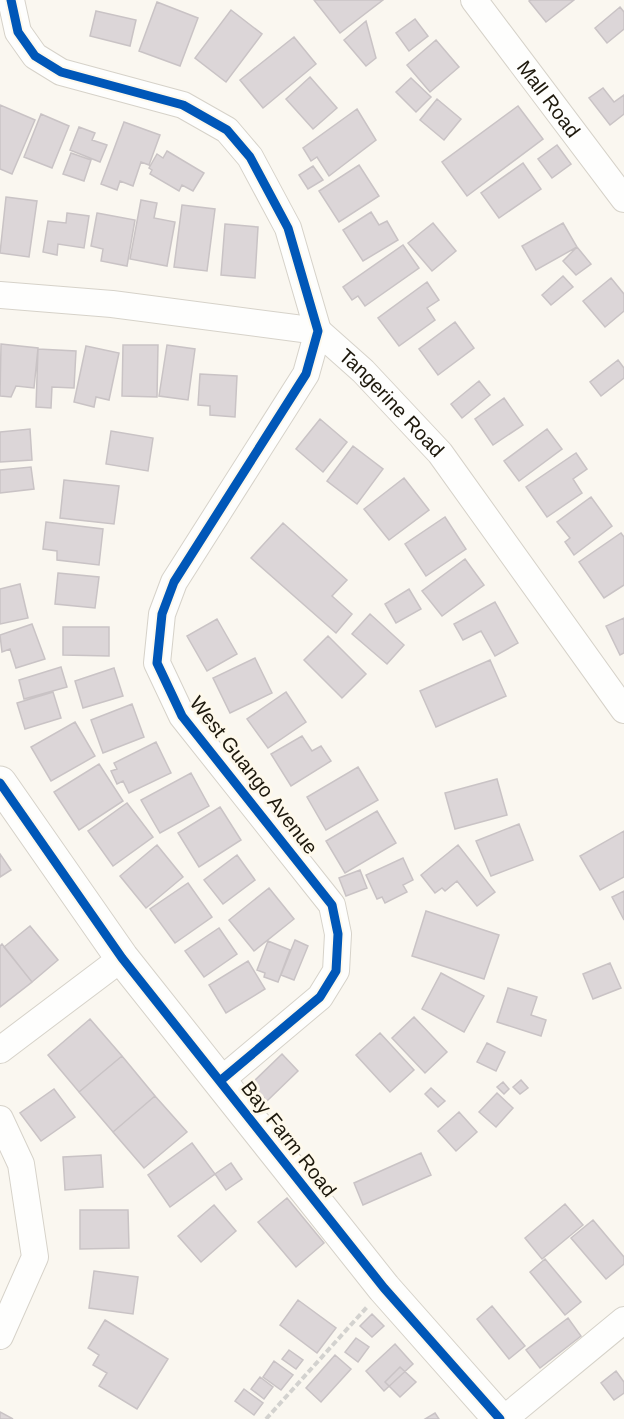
<svg xmlns="http://www.w3.org/2000/svg" width="624" height="1419" font-family="Arial,sans-serif">
<style>
.building{fill:#dcd6d8;stroke:#c9c3c5;stroke-width:1.5}
.lines{fill:none;stroke-linecap:round;stroke-linejoin:round}
.street-casing{stroke:#d6d2c9;stroke-width:28}
.secondary-casing{stroke:#d6d2c9;stroke-width:35}
.path{stroke:#d3d2cf;stroke-width:4;stroke-dasharray:6 3;stroke-linecap:butt}
.street{stroke:#fefefd;stroke-width:26}
.secondary{stroke:#fefefd;stroke-width:33}
.cycleway-casing{stroke:#fef9ec;stroke-width:13}
.cycleway{stroke:#0057b8;stroke-width:9}
.labels{text-anchor:middle;dominant-baseline:central;stroke-width:6;stroke-linejoin:round;paint-order:stroke}
.street-label{font-size:20px;fill:#1d180c;stroke:#fef9ec}
</style>
<rect width="100%" height="100%" fill="#faf7f0"/>
<path class="building" d="M314 0H383L340 33Z
M531 0H574L546 22 529 1Z
M157 2 198 18 180 66 139 51Z
M620 7 624 12V29L607 43 595 28Z
M231 10 262 34 226 82 195 58Z
M96 11 136 20 130 46 90 36Z
M415 19 428 36 409 51 396 33Z
M366 21 376 58 366 66 344 40Z
M294 37 316 64 263 108 240 80Z
M436 40 459 67 430 92 407 65Z
M310 77 337 108 313 129 286 99Z
M411 78 431 97 416 112 396 92Z
M603 88 614 102 624 95V114L610 125 589 98Z
M437 99 461 119 444 140 420 120Z
M0 105 35 120 12 174 0 169Z
M518 106 543 139 467 196 442 162Z
M357 109 376 140 329 176 317 157 311 161 303 148Z
M41 114 69 126 52 168 24 157Z
M124 122 160 135 149 165 141 162 133 186 120 181 117 190 101 184Z
M79 127 95 133 92 140 107 145 100 162 70 150Z
M557 145 571 164 552 178 538 159Z
M167 151 204 173 193 191 182 185 179 191 150 174 152 170 149 168 157 154 163 158Z
M71 153 91 160 84 181 63 174Z
M523 163 541 189 499 218 481 193Z
M359 165 379 196 339 222 319 191Z
M313 166 323 180 308 189 299 175Z
M6 197 37 201 29 257 0 253Z
M141 200 157 203 154 218 175 222 167 266 130 259Z
M182 205 215 209 207 271 174 267Z
M371 212 379 225 387 221 398 240 363 261 343 230Z
M67 213 89 216 84 248 58 244 57 255 43 252 48 221 66 223Z
M97 213 135 220 127 266 101 261 103 249 91 246Z
M433 223 456 251 432 271 408 243Z
M563 223 577 247 536 270 522 246Z
M225 224 258 227 255 278 221 275Z
M403 245 419 268 365 306 358 296 352 300 343 287Z
M577 247 591 264 576 275 563 261Z
M563 276 573 287 551 305 542 295Z
M611 278 624 294V311L605 327 583 301Z
M427 282 439 300 427 308 435 320 399 346 378 318Z
M455 322 474 348 438 375 419 349Z
M1 344 38 348 34 388 16 386 11 397 0 396Z
M123 345H158L157 397 122 396Z
M167 345 195 349 188 400 159 396Z
M86 346 119 353 109 400 96 397 94 407 74 402Z
M38 349 76 351 74 388 52 387 51 408 36 407Z
M618 360 624 368V378L601 396 590 382Z
M200 374 237 376 235 417 210 415V406L198 405Z
M479 381 490 395 462 418 451 404Z
M504 398 523 425 493 445 475 419Z
M320 419 347 442 323 472 296 449Z
M30 429 32 460 0 462V432Z
M547 429 562 449 519 481 504 461Z
M111 431 153 438 148 471 106 464Z
M353 446 383 469 357 504 327 481Z
M576 453 587 469 573 479 582 493 547 517 526 487Z
M31 467 34 489 0 493V470Z
M404 478 429 510 389 540 364 509Z
M64 480 119 486 114 524 60 518Z
M591 497 612 526 574 555 565 542 570 538 557 522Z
M445 517 466 549 426 576 405 544Z
M46 522 103 529 99 565 57 560V551L43 549Z
M283 523 347 580 332 596 352 614 336 633 251 558Z
M621 533 624 537V585L604 598 579 562Z
M465 559 484 585 442 616 422 591Z
M58 573 99 577 95 608 55 604Z
M20 584 28 618 0 624V589Z
M409 589 421 609 396 623 385 604Z
M495 602 518 643 495 656 481 631 463 640 454 624Z
M370 614 404 645 387 664 352 634Z
M624 618V653L620 655 606 626Z
M217 619 237 654 207 671 187 636Z
M32 624 45 659 16 668 10 649 2 652 0 635Z
M63 627H109V656L63 655Z
M328 636 366 674 342 698 304 660Z
M255 658 272 693 230 713 213 678Z
M490 660 506 696 436 727 420 691Z
M61 667 67 687 24 699 19 680Z
M114 668 123 696 83 708 75 681Z
M53 692 61 718 25 729 17 703Z
M286 692 306 722 268 748 247 719Z
M132 704 144 737 103 753 91 720Z
M75 722 95 756 51 781 31 747Z
M302 736 312 751 321 746 331 761 291 786 271 754Z
M156 742 171 773 129 793 123 781 117 784 111 771 117 769 114 763Z
M99 764 123 801 79 830 54 792Z
M358 767 378 800 326 830 307 797Z
M191 773 209 806 160 833 141 800Z
M497 779 507 815 455 829 445 793Z
M127 803 153 837 113 866 88 831Z
M220 807 241 840 199 867 178 833Z
M377 811 396 843 345 873 326 841Z
M519 824 533 860 491 876 476 841Z
M624 831V877L600 890 580 856Z
M157 845 183 877 146 908 120 876Z
M458 845 495 892 477 906 457 881 445 891 442 888 435 893 421 875Z
M0 854 11 870 0 877Z
M237 855 255 880 223 904 204 880Z
M403 858 413 880 403 885 407 892 385 903 382 897 377 899 366 875Z
M360 870 367 888 346 896 339 878Z
M188 883 212 917 175 943 150 909Z
M269 888 294 919 254 951 229 920Z
M624 891V920L612 897Z
M426 911 499 935 484 979 412 956Z
M30 926 58 960 32 982 4 947Z
M219 928 237 954 204 977 185 951Z
M295 940 308 946 294 980 281 975Z
M268 941 290 950 278 982 264 977 265 973 257 970Z
M2 944 32 982 0 1007V946Z
M248 961 265 989 226 1013 209 985Z
M610 963 621 988 593 999 583 974Z
M441 973 484 996 464 1032 422 1009Z
M508 988 537 997 531 1015 546 1020 541 1036 497 1022Z
M414 1017 447 1052 425 1073 392 1038Z
M90 1019 122 1056 79 1092 48 1055Z
M380 1033 414 1070 390 1092 356 1055Z
M487 1043 505 1052 496 1071 477 1062Z
M282 1054 298 1071 267 1101 251 1084Z
M122 1056 155 1096 113 1132 79 1092Z
M521 1080 528 1088 520 1094 513 1087Z
M503 1082 509 1089 504 1094 497 1087Z
M431 1088 445 1101 438 1107 425 1094Z
M54 1089 75 1117 41 1141 20 1113Z
M497 1093 513 1108 496 1127 479 1112Z
M155 1096 187 1132 144 1168 113 1132Z
M459 1112 477 1132 456 1151 438 1131Z
M192 1143 215 1174 170 1207 148 1175Z
M421 1153 431 1175 363 1205 354 1183Z
M101 1155 103 1187 65 1190 63 1157Z
M231 1163 242 1179 226 1190 215 1174Z
M287 1198 324 1243 296 1267 258 1222Z
M565 1204 583 1225 542 1259 525 1238Z
M214 1205 236 1231 201 1262 178 1236Z
M80 1210H128L129 1248 80 1249Z
M593 1220 624 1257V1264L606 1279 571 1238Z
M545 1259 581 1302 565 1315 530 1272Z
M94 1271 138 1277 133 1314 89 1308Z
M298 1300 336 1328 317 1353 280 1325Z
M492 1306 525 1346 509 1359 477 1319Z
M372 1314 384 1326 372 1337 360 1326Z
M568 1318 581 1336 540 1368 526 1350Z
M105 1320 168 1359 137 1409 99 1386 107 1373 93 1365 99 1355 88 1348Z
M356 1338 369 1347 358 1362 345 1352Z
M395 1344 413 1364 384 1391 366 1371Z
M289 1350 303 1360 296 1369 282 1359Z
M335 1355 351 1369 321 1402 306 1388Z
M274 1361 293 1375 281 1390 263 1377Z
M400 1367 416 1382 400 1397 385 1382Z
M616 1371 624 1382V1393L614 1400 601 1383Z
M260 1377 273 1387 264 1399 251 1389Z
M244 1389 263 1403 254 1415 235 1401Z
M0 1412 13 1419H0Z
M435 1413 439 1419H425Z"/>
<g class="lines">
<defs>
<g id="street">
<path d="M11 0 18 32 35 56 61 72 183 105 227 130 250 157 288 228 318 331 306 374 174 582 162 614 157 663 182 716 332 905 338 934 336 971 320 997 220 1081"/>
<path id="s1" d="M474 0 624 199"/>
<path id="s2" d="M0 295 112 304 318 331 363 371 440 453 624 710"/>
<path d="M0 1050 122 958"/>
<path d="M0 1119 21 1164 35 1257 0 1336"/>
<path d="M504 1419 624 1320"/>
</g>
<path id="secondary" d="M0 783 122 958 384 1288 500 1419"/>
</defs>
<use href="#street" class="street-casing"/>
<use href="#secondary" class="secondary-casing"/>
<path class="path" d="M266 1419 367 1307"/>
<use href="#street" class="street"/>
<use href="#secondary" class="secondary"/>
<defs>
<path id="cycleway" d="M11 0 18 32 35 56 61 72 183 105 227 130 250 157 288 228 318 331 306 374 174 582 162 614 157 663 182 716 332 905 338 934 336 971 320 997 220 1081
M0 783 122 958 384 1288 500 1419"/>
</defs>
<use href="#cycleway" class="cycleway-casing"/>
<use href="#cycleway" class="cycleway"/>
</g>
<g class="labels">
<g class="street-label">
<text stroke="none"><textPath href="#s1" startOffset="124">Mall Road</textPath></text>
<text stroke="none"><textPath href="#s2" startOffset="423">Tangerine Road</textPath></text>
<text transform="translate(254 775) rotate(52)">West Guango Avenue</text>
<text transform="translate(289 1139) rotate(52)">Bay Farm Road</text>
</g>
</g>
</svg>
